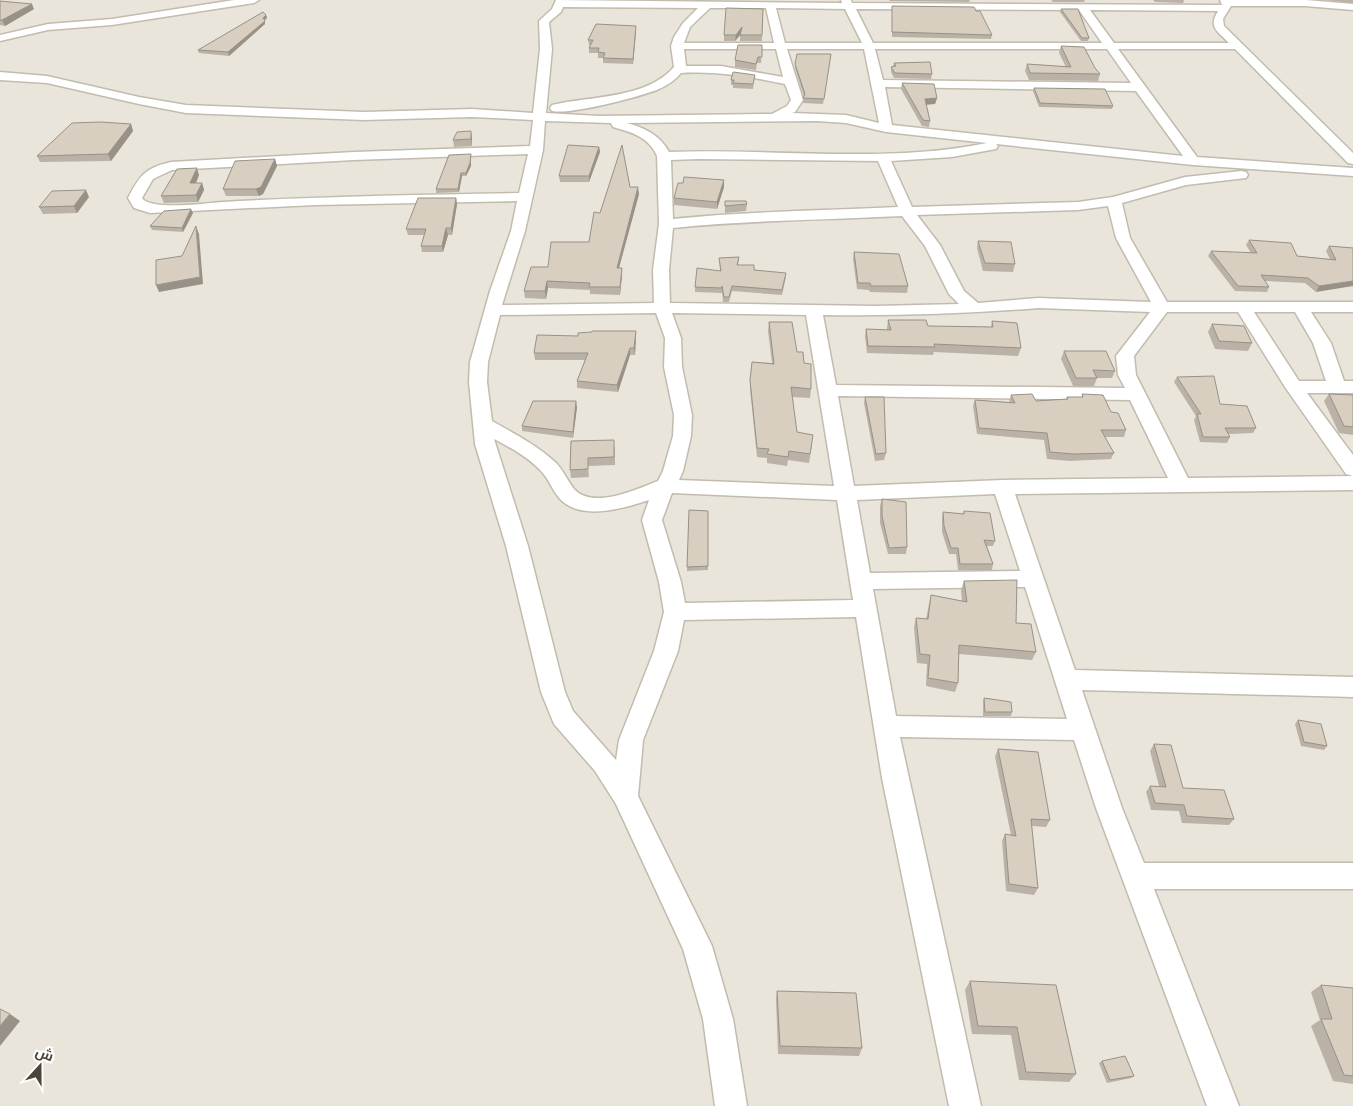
<svg xmlns="http://www.w3.org/2000/svg" width="1353" height="1106" font-family="'Nunito Sans',Cairo,sans-serif">
<style>
.residential{fill:#eae5da}
.lines{fill:none;stroke-linecap:round;stroke-linejoin:round}
.minor-casing{stroke:#c2bbae;stroke-width:3}
.minor{fill:#fff;fill-rule:evenodd}
.wall{fill:#bab2a6}
.shaded-wall{fill:#979187}
.building{fill:#d8cfc1;stroke:#979187}
</style>
<rect width="100%" height="100%" fill="#f6f3ec"/>
<path class="residential" d="M0 0H1353V1106H0Z"/>
<g class="lines">
<defs>
<path id="minor" d="M234 0H259L254 3 112 25 48 30 0 41V35L48 24 112 19Z
M556 0 842 3 841 0H851L852 3 1222 5 1220 0H1306L1353 4V10L1305 6H1231L1223 19 1224 26 1353 153V164L1348 163 1235 49H1118L1197 157 1353 168V176L1193 165 996 144 998 146 996 149 952 157 891 161 912 207 1078 202 1113 197 1185 177 1241 171 1246 172 1248 175 1246 178 1186 185 1122 203 1130 238 1167 302H1353V312H1311L1331 343 1344 381H1353V393H1307L1353 455V476L1346 474 1285 387 1238 312H1167L1134 356 1136 375 1188 478 1353 476V490L1015 494 1075 670 1353 677V697L1082 690 1122 808 1144 863H1353V889H1154L1239 1106H1207L1096 808 1074 740 900 737 981 1106H949L882 778 856 617 684 620 678 651 643 740 638 796 712 946 733 1019 747 1106H715L703 1019 683 949 616 804 595 771 554 724 541 692 506 546 475 444 469 382 470 362 490 291 511 231 517 201 315 205 150 213 134 208 128 198C140 175 145 168 171 162L354 152 530 146 533 120 472 117 364 120 186 113 139 104 47 83 0 80V72L47 76 139 97 186 105 364 112 472 109 533 113 540 49 539 21 552 9ZM563 7 698 8 683 23 674 37 671 46 674 67C647 99 589 96 552 105L550 108 552 111C571 115 639 97 659 89 668 85 675 80 681 73 717 71 751 77 785 84L791 100 787 106 772 114 599 116 546 113 552 49 549 22 561 12ZM710 8H766L774 43H684L690 27ZM776 8 845 9 862 43H785ZM856 9 1079 10 1102 43H873ZM1090 10 1218 11C1208 27 1217 31 1229 43H1114ZM684 49H776L783 77 721 66H686ZM787 49H864L879 123 846 115 792 113 795 112 803 100ZM875 49H1107L1131 83 883 80ZM885 87 1136 91 1183 156 892 125ZM545 121 611 123 613 127C631 132 649 137 657 156L659 224 653 270 654 303 502 305 525 231 543 150ZM817 121 846 123 886 132 987 143C885 164 773 148 669 152 660 135 645 128 627 123ZM528 154 519 193C420 195 322 196 223 202 207 203 150 211 142 198L153 179 172 170 354 160ZM699 159 878 161 898 207C823 211 748 211 673 219L671 160ZM1108 206 1116 238 1151 302 1038 298 978 303 964 291 940 245 917 215 1078 210ZM902 216 925 246 949 294 959 304 877 306 670 303 669 270 673 228C749 220 826 220 902 216ZM1038 308 1150 312 1116 356 1118 375 1125 388 836 385 823 315C895 316 966 314 1038 308ZM1254 312H1295L1313 343 1326 381H1299ZM656 313 665 338 664 367 674 415 673 436 663 471 658 481C637 489 593 510 574 489 567 480 562 468 554 461 535 444 513 433 492 421L487 382 488 362 500 315ZM672 313 806 315 834 486 679 480 683 471 691 436 692 415 682 367 681 338ZM838 396 1130 400 1168 478 1003 480 854 486ZM494 439C511 448 528 457 541 471 549 479 553 492 561 500 582 521 625 508 649 500L642 520 659 582 664 612 654 651 619 740 616 760 573 711 565 692 528 546ZM672 493 837 500 853 600 685 603 681 582 662 520ZM995 494 1020 571 870 573 857 500ZM1025 587 1067 719 896 716 873 589Z"/>
</defs>
<use href="#minor" class="minor-casing"/>
<use href="#minor" class="minor"/>
</g>
<path class="wall" d="M889 0H970L969 2 890 1Z
M1051 0H1085L1084 2H1053Z
M1153 0H1184L1183 3 1155 2Z
M1326 0H1353V3Z
M0 1 34 9 5 26 0 25Z
M892 6 976 11 992 35 991 39 892 37Z
M763 9 762 41H740V35L735 41H724V35Z
M1061 9 1089 38 1088 41H1081L1060 12Z
M266 15 267 18 264 20 265 24 229 56 199 53 198 50Z
M636 31 633 64 603 63V58H598V53H589V48L590 45H589L588 40Z
M762 45 761 63H757L756 70 735 67V60Z
M1061 46 1100 74 1098 81 1029 80 1025 71 1027 64 1066 67 1059 53Z
M797 54H831L823 104 803 103 804 97 795 68Z
M894 63 932 74 931 79 894 78 891 72V67L893 66Z
M755 75 753 89 733 88V85H731V80Z
M902 83 937 98 935 104H926L930 121 929 127 922 126 901 89Z
M1034 88 1113 106 1112 109 1039 107 1033 91Z
M131 124 133 131 111 161 40 162 37 156Z
M472 138V146L454 147 453 140Z
M599 147 600 152 589 182H560L559 176Z
M471 158V166L466 176H462L459 192 436 193V189Z
M275 159 277 166 263 194 259 196H226L223 189Z
M199 175 196 183H202L204 190 198 202 164 203 161 196Z
M630 187 639 194 619 268H622V275L620 295 590 294V290L548 288 546 299 525 298 524 291 548 267 589 242 600 213Z
M724 187 717 209 674 205V198Z
M89 197 77 213 43 214 39 207Z
M456 198 457 204 452 235H448L443 252H422L421 246 424 235H408L406 229Z
M725 201 747 204 746 211 725 213Z
M193 213 183 232 152 230 150 226Z
M1249 240 1297 256 1330 259 1326 251 1329 246 1353 248 1316 292 1305 283 1265 281 1269 287 1267 292 1235 291 1208 256 1211 251 1251 253 1246 245Z
M978 241 1015 264 1013 272 983 271 977 248Z
M854 252 908 286 907 293 870 292 869 290 857 289 853 259Z
M739 257 738 265 754 270 786 277 782 295 732 291 729 302H723L722 291V293L695 292V287L720 271 719 258Z
M888 320 928 326 991 327 992 321 1021 348 1018 356 934 352 933 355 867 353 865 336 866 329 887 330V328Z
M769 322 797 352 804 363 811 389 810 398 792 397 797 432 812 444 809 463 788 460 787 466 767 463V458L757 457 750 389 752 362 772 363 768 331Z
M1212 324 1252 343 1248 351 1215 349 1208 332Z
M636 331 635 355H630L618 392 577 388V381L585 360H535L534 353Z
M1064 351 1115 371 1112 378H1097L1094 386H1073L1061 359Z
M1177 377 1256 428 1253 433 1228 434 1230 437 1227 443 1200 442 1194 420 1196 416 1174 382Z
M1082 394 1111 412 1126 430 1124 437H1105L1114 453 1111 459 1070 461 1047 459 1044 440 977 434 973 406 975 400 1009 402 1011 395 1036 401 1066 399 1067 397H1082Z
M1329 394 1353 395V435L1339 433 1324 401Z
M865 397 886 453 884 460 875 461 864 403Z
M577 407 573 438 522 431V426Z
M571 441 615 447V465L588 466 589 477 571 478 570 470Z
M882 499 907 547 906 554H888L880 523V506Z
M689 510 708 511V570L687 571Z
M964 511 995 541 993 546H987L993 564 992 570H958L956 554H949L942 532V517L943 512 963 514Z
M964 581 1016 623 1036 652 1032 660 959 654 958 683 955 692 926 686 927 664 917 663 914 627 916 618 926 619 929 604 931 595 962 601 961 590Z
M984 698 1012 712 1011 716H983V702Z
M1298 720 1327 746 1324 750 1301 746 1295 724Z
M1154 744 1183 788 1234 819 1229 825 1182 823 1179 811 1151 810 1146 792 1150 786H1159L1150 751Z
M998 749 1050 820 1046 827 1032 826 1038 888 1034 895 1006 891 1002 841 1005 834 1011 835 995 757Z
M970 981 1076 1074 1069 1082 1019 1080 1011 1035 972 1034 965 990Z
M1321 985 1353 988V1084L1333 1081 1311 1026 1320 1020 1311 992Z
M777 991 862 1048 859 1056 778 1054 776 999Z
M1102 1061 1134 1076 1131 1078 1107 1083 1099 1063Z"/>
<path class="shaded-wall" d="M32 4 34 9 5 26 2 20Z
M266 15 267 18 264 21 263 18Z
M265 21V24L229 56 228 52Z
M636 26V31L633 64V59Z
M742 27V33L735 41 736 35Z
M937 98 935 104 924 105 925 99Z
M131 124 133 131 111 161 108 154Z
M471 131 472 138V146L471 139Z
M599 147 600 152 589 182V176Z
M471 154V166L466 176V173Z
M275 159 277 166 263 194 259 196 256 189Z
M197 168 199 175 193 190 190 183Z
M461 173 462 176 459 192 458 189Z
M724 180V187L717 209V202Z
M202 183 204 190 198 202 196 195Z
M638 187 639 194 617 275V268Z
M86 190 89 197 77 213 74 206Z
M456 198 457 204 452 235 451 228Z
M191 209 193 213 183 232 182 228Z
M196 226 199 234 203 284 159 292 156 285 200 277Z
M446 228 448 235 443 252 442 246Z
M622 268V275L620 295V287Z
M547 281 548 288 546 299 545 291Z
M1353 281V286L1316 292 1319 286Z
M636 331V338L635 355 634 348Z
M630 348V355L618 392 617 385Z
M576 401 577 407 573 438V432Z
M10 1014 20 1021 0 1046V1026Z"/>
<path class="building" d="M0 1 32 4 2 20H0Z
M892 6 974 7 976 11H980L992 35 892 32Z
M726 8 763 9 762 35H740L742 27 736 35H724Z
M1061 9H1078L1089 38H1082Z
M263 12 266 15 263 18 265 21 228 52 198 50Z
M596 24 636 26 633 59 603 58 605 53 598 52 599 48H589L593 40H588Z
M738 45H762V57H758L756 64 735 60Z
M1061 46 1084 47 1095 68 1100 74 1030 73 1027 64 1071 67Z
M797 54H831L824 99 803 98 805 94 795 64Z
M930 62 932 74 895 73 891 67 896 66 894 63Z
M733 72 755 75 753 84 733 83 734 80H731Z
M902 83 934 84 937 98 925 99 930 121 923 120Z
M1034 88 1105 89 1113 106 1040 103Z
M101 122 131 124 108 154 37 156 72 123Z
M471 131V139L453 140 457 132Z
M568 145 599 147 589 176H559Z
M622 145 630 187H638L617 268H622L620 287H589L590 283 547 281 545 291H524L531 267H548L551 242H589L594 212 600 213Z
M471 154 470 163 466 173H461L458 189H436L449 155Z
M275 159 261 187 256 189H223L235 161Z
M197 168 190 183H202L196 195 161 196 177 169Z
M684 177 724 180 717 202 674 198 678 183H683Z
M86 190 74 206 39 207 52 191Z
M418 198H456L451 228H446L442 246H421L426 229H406Z
M725 201H746L747 204 725 206Z
M191 209 182 228 150 226 164 211Z
M196 226 200 277 156 285V260L182 256Z
M1249 240 1291 243 1297 256 1336 260 1329 246 1353 248V281L1319 286 1308 278 1261 275 1269 287 1238 286 1211 251 1257 253Z
M978 241 1011 242 1015 264 985 263Z
M854 252 899 254 908 286H871L870 283H858Z
M739 257 737 265H754V270L786 273 782 290 732 286 729 297H724L722 286V288L695 287 697 268 721 271 719 258Z
M888 320H926L928 326 993 327 992 321 1017 323 1021 348 934 344 935 347 868 346 866 329 891 330Z
M769 322H792L797 352H803L804 363 811 364V389L791 387 797 432 813 435 810 454 789 451 788 457 767 454 769 449 757 448 750 380 752 362 774 364Z
M1212 324 1244 326 1252 343 1219 341Z
M592 331H636L634 348H630L617 385 577 381 588 353H534L537 335 578 336V333L592 332Z
M1064 351H1106L1115 371 1093 370 1097 378H1076Z
M1214 376 1220 404 1247 406 1256 428H1225L1230 437H1203L1197 414H1201L1177 377Z
M1032 394 1036 401 1068 399 1067 397H1083L1082 394 1103 395 1111 412 1118 413 1126 430H1101L1114 453 1073 454 1050 452 1047 433 979 428 975 400 1015 403 1011 395Z
M1329 394 1353 395V427L1344 426Z
M865 397H884L886 453 876 454Z
M533 401H576L573 432 522 426Z
M614 440V457L588 458V469L570 470 571 441Z
M882 499 906 502 907 547 889 548 882 516Z
M689 510 708 511V566L687 567Z
M964 511 990 513 995 541 984 540 993 564H960L958 548H951L944 526 943 512 964 514Z
M1017 580 1016 623 1031 624 1036 652 959 645 958 683 928 678 930 655 920 654 916 618 928 619 931 595 967 602 964 581Z
M984 698 1011 702 1012 712H985Z
M1298 720 1321 724 1327 746 1304 742Z
M1154 744 1171 745 1183 788 1224 790 1234 819 1187 816 1184 805 1155 803 1150 786 1166 787Z
M998 749 1038 752 1050 820 1031 819 1038 888 1009 884 1005 834 1016 836Z
M970 981 1056 985 1076 1074 1026 1072 1017 1027 978 1026Z
M1321 985 1353 988V1076L1344 1075 1321 1019H1332Z
M777 991 856 993 862 1048 780 1046Z
M0 1009 10 1014 0 1026Z
M1125 1056 1134 1076 1110 1080 1102 1061Z"/>
<g transform="translate(40 1066) rotate(21)" stroke="#ffffff" stroke-width="4" paint-order="stroke">
<path d="M0-4L9 19L0 12L-9 19Z" fill="#4b4439"/>
<text y="-8" font-size="14" font-weight="bold" text-anchor="middle" fill="#4b4439">ش</text>
</g>
</svg>
